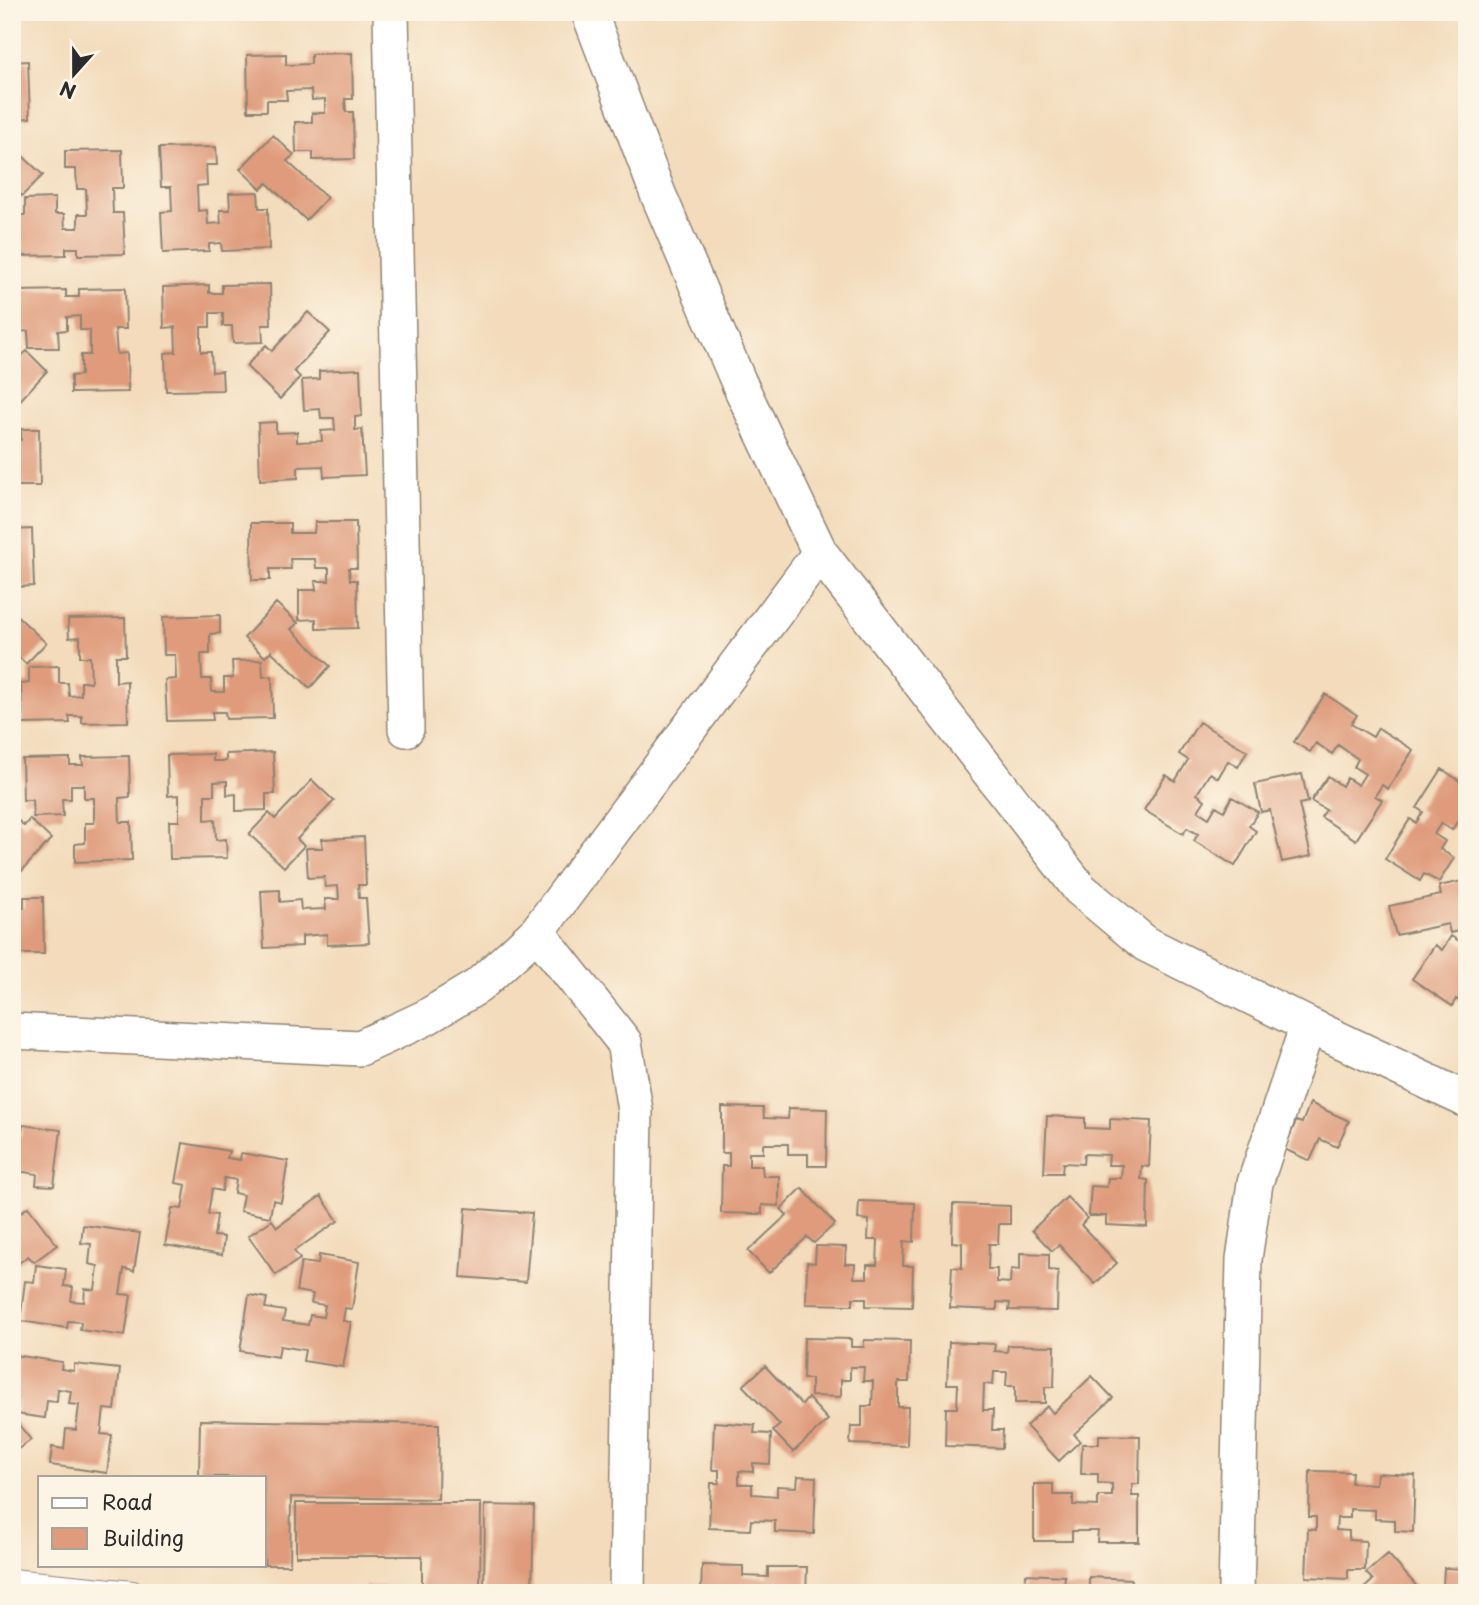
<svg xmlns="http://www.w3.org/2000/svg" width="1479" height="1605" font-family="'Playpen Sans',sans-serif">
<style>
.building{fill:#df9b7b}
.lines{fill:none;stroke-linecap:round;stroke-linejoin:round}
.lane-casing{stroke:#8f8373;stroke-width:20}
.street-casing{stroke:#8f8373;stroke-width:38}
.lane{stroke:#fff;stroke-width:18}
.street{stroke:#fff;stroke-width:35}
</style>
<rect width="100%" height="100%" fill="#fcf5e5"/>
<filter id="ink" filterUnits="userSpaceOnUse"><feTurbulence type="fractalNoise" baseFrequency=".0143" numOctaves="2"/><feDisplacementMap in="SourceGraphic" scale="14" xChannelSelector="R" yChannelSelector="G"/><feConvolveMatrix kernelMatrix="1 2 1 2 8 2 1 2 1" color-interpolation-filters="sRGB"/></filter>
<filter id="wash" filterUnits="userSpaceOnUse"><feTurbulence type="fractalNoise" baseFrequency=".00686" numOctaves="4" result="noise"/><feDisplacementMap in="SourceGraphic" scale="28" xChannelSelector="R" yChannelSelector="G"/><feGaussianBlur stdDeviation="1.57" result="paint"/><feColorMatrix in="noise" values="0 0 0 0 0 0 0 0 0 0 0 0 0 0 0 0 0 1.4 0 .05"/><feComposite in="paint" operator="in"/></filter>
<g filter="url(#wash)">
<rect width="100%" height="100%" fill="#f3dbbb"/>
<g id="blocks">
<path class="building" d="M352 53 353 99H345L346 112H353L354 159 313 160V152H296L295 122H312V113H325V99L312 100 311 90 286 91 287 100H267V111H248L247 55 286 54V65L311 64V54Z
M28 61 30 118 12 119V62Z
M273 135 294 155 287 161 327 198 306 220 267 183 261 189 240 169Z
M12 146 43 175 22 196 16 190 12 194Z
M216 147 217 165H206L207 185 197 186 198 211 207 210 208 224 221 223 220 210H230L229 193 258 192 259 208H268L269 249 222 251 221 243 209 244V251L163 253 161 212 172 211 171 187H161L159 148Z
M122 150 123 188H112L113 213H123L125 254 78 255V248H66V255L18 256 17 215H25V199L55 198V214H64L65 228H78V214H87L86 189H77L76 169H65V151Z
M270 284 271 325H262L263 342 233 343 232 326H223V313H210V327H201V352H211L212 372 222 371 223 390 166 391 165 353 176 352 175 327 164 328 163 287 209 285V293H222V285Z
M125 288 126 329H115L117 354 127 353 128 392 71 393V376L81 375V355H90V330H80V316L67 317V330L58 331 59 348H29L28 331 19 332 18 291 66 290V297H79V289Z
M308 312 330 332 294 371 300 377 280 399 246 366 266 345 272 351Z
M12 350 20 357 27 351 47 371 15 406 12 404Z
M360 369 362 416 355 417V430L362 429 365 475 324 477 323 466 298 467V478L260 480 258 423 276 422V433L297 432V442L322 441 321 431 335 430 334 418H321L320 409 304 410 302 380 319 379V371Z
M21 429H39L40 486H12V440H21Z
M315 522H356L357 568H349L350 580H357L358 628 316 629V619L299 620V590H316L315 581H329V568H316L315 559H290L291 569H270V580H252L251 523H290V533H314Z
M32 529 34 586 16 587 15 576H12V530Z
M276 603 298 623 291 629 330 666 310 688 271 651 265 657 244 638Z
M12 611 46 643 26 664 20 658 12 666Z
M220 615V633L210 634V654H201L202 679H211L212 692H224V678H233L232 661 262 660 263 677 272 676 273 718 226 719 225 712H212L213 720 167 721 165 680 176 679 175 655H164L163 617Z
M125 618 126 656H116V682L127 681 128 722 82 723V716H69L70 723 22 724 21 684 29 683V667L59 666V683H68L69 696 81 695V682H91L90 657H80V637L69 638 68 619Z
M1325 694 1357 715 1351 724 1373 737 1378 728 1413 750 1388 789 1382 785 1375 796 1382 800 1356 840 1321 817 1326 810 1311 801 1328 776 1342 786 1347 778 1358 785 1365 774 1354 767 1358 759 1338 745 1332 754 1316 743 1310 752 1294 742Z
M1199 722 1247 751 1238 767 1228 761 1218 778 1210 773 1197 794 1205 800 1198 811 1209 818 1216 806 1224 811 1232 797 1258 812 1249 826 1256 831 1235 866 1194 841 1198 834 1187 828 1183 834 1144 810 1166 775 1175 781 1188 760 1179 754Z
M273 752 275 794H266V810L236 811V794L227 795V781L214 782V795H205V820L215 819 216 840 226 839 227 858 170 859 169 821H179V795L168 796 167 755 213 754V761H226V754Z
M129 756 130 797 119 798 120 822H131L132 860 75 862V844L85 843V823H94V798H84V785H71V799H62L63 816 33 817 32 800H23L22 759 70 758V765H83L82 757Z
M1442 769 1467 786V828L1457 822 1452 830 1441 823 1434 834 1445 841 1440 849 1454 858 1439 882 1424 874 1420 881 1385 859 1410 819 1416 823 1423 812 1417 808Z
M1302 774 1308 802 1299 804 1311 856 1282 862 1270 810 1261 812 1255 784Z
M312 780 334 801 297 839 304 846 284 867 249 834 269 813 275 819Z
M12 815 24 826 30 819 51 839 19 874 12 868Z
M364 837 366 885H358L359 898H366L369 943 327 945V934L302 936V946L264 948 261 891 280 890V902L300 900 301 910 326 909 325 899H339L338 886 325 887 324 877 308 878 306 848H323L322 839Z
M1467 880V929L1450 933 1448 924 1396 935 1389 906 1441 895 1439 886Z
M24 897H43L44 954H12V908H24Z
M1451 936 1467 946V1006L1456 999 1452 1006 1412 979 1435 945 1442 950Z
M1310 1103 1349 1121 1337 1147 1320 1139 1310 1161 1284 1149 1296 1121 1302 1123Z
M722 1107 763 1108 764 1118 788 1119 789 1108 827 1109 826 1166H808V1154H788V1144H763V1153H749V1166H762L763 1176H779V1206L762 1205V1214L721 1213 722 1166H729V1153H722Z
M1047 1116 1085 1118V1128L1110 1129V1119L1151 1121 1149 1167 1142 1166 1141 1179 1148 1180 1147 1227 1106 1225V1216H1089L1091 1186 1107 1187 1108 1178H1121L1122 1165H1108L1109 1155 1084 1154 1083 1164 1063 1163 1062 1173H1044Z
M23 1125 61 1130 54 1186 36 1185 37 1174 17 1171 19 1162 12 1161V1135L21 1136Z
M183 1143 229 1151 227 1158 240 1160 241 1153 288 1161 281 1202 273 1200 270 1217 240 1211 243 1195 234 1193 236 1180 224 1178 222 1191 212 1189 208 1214 217 1215 214 1236 224 1237 222 1255 165 1245 172 1208 182 1209 186 1185 176 1183Z
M802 1188 835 1224 814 1243 807 1237 769 1273 748 1251 787 1215 781 1209Z
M321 1196 338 1221 294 1251 300 1259 276 1275 248 1236 272 1220 277 1227Z
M1067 1197 1087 1218 1081 1225 1117 1263 1095 1284 1059 1245 1052 1251 1032 1230Z
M859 1201 915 1203 914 1242 904 1241 903 1266H913L912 1307 866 1306V1298H853V1305L806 1304 807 1262 815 1263 816 1246 846 1247 845 1264H855L854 1278H867V1265H877L878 1240H868L869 1220 858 1219Z
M953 1204 1010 1206V1224H999L998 1244H989L988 1269H997V1282L1010 1283 1011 1269 1020 1270V1253L1049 1254V1270L1058 1271 1057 1311 1009 1310 1010 1303 997 1302V1310L950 1308 952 1267 962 1268V1243L952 1242Z
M28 1207 57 1245 34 1262 28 1256 12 1268V1219Z
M466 1208 532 1213 526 1282 461 1277Z
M83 1225 140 1233 134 1271 124 1269 120 1294 131 1295 125 1336 80 1330 81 1322 68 1321 67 1328 20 1321 25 1281 34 1282 36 1265 66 1269 64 1286 73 1287 71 1301 84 1302 85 1289 95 1290 98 1266 89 1264 91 1244 81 1243Z
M319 1255 359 1262 352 1309 345 1308 343 1321 351 1322 343 1367 303 1361 305 1350 280 1346 278 1357 240 1351 249 1295 267 1298 265 1308 285 1311 283 1321 308 1325 310 1315 323 1317 325 1305 311 1303 313 1294 296 1291 301 1262 318 1264Z
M804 1338 851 1339V1347H864V1340L910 1341 909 1382H898V1407H908L907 1446 850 1444 851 1426H862V1406H872L873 1381H863L864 1367H850V1380H841V1397L811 1396V1379H803Z
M949 1342 995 1344 994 1351 1007 1352 1008 1345 1055 1346 1054 1387H1045V1403H1015V1386H1006L1007 1372H994L993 1385 984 1384 983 1410H993L992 1430H1003L1002 1448 945 1446 946 1408H957L958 1384H947Z
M14 1355 62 1362 61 1369 74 1371V1364L120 1369 115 1410 104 1409 101 1434 112 1435 107 1473 50 1465 52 1447 64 1449 66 1429 76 1430 79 1405 69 1404 71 1391 58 1389 57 1402 47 1401 45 1418 16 1414 18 1397 12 1396V1371Z
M765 1366 802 1405 808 1398 828 1420 793 1452 773 1431 780 1425 743 1386Z
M1092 1376 1113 1398 1074 1434 1080 1441 1059 1461 1026 1426 1047 1406 1053 1413Z
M12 1416 31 1440 12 1453Z
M200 1420 439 1424 438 1499 291 1497 290 1565H264V1477H199Z
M714 1422 755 1425 754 1433 771 1434 770 1464 753 1463V1472L739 1471V1484H752V1494L777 1496V1486L797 1487 798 1476 816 1477 814 1534 775 1532V1521L751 1520 750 1530 709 1528 711 1483H719V1470H712Z
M1099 1435 1140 1436 1139 1484H1132V1496H1139V1542H1097L1098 1531H1072V1541H1034V1484H1053V1495H1073V1505L1098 1506V1496H1112V1484L1098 1483V1474H1081L1082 1444H1099Z
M1310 1471 1352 1472 1351 1483 1376 1484 1377 1473 1415 1475 1413 1532 1395 1531V1520L1375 1519V1510L1350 1509V1518H1337L1336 1530 1349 1531V1540L1366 1541 1365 1570H1348V1579L1306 1577 1308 1529 1316 1530V1517H1309Z
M296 1503H481L480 1593H422V1556H296Z
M485 1505 534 1506 532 1593H484Z
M1388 1554 1420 1590 1417 1593H1359L1373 1580 1366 1573Z
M702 1565 743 1566V1576L768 1577V1567H807L806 1593H701Z
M1444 1568 1467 1569V1593H1454V1587L1443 1586Z
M1026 1574 1065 1576 1064 1587 1089 1588V1577L1131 1579 1130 1593H1025Z
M365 1586 410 1588V1593H365Z"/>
</g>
</g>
<g filter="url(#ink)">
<use href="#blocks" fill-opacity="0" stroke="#8f8373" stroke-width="2"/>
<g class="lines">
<defs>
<path id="lane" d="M12 1578 133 1590 138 1593"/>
<path id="street" d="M391 12 406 729
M589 12 658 194 739 383 820 553 1080 889 1146 944 1308 1025 1467 1100
M537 932 624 1042 635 1110 627 1593
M12 1031 360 1048 425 1018 478 986 537 932 820 553
M1236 1593 1244 1259 1255 1183 1308 1025"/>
</defs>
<use href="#lane" class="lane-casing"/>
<use href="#street" class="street-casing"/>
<use href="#lane" class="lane"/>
<use href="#street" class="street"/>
</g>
</g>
<rect width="1479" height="1605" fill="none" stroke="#fcf5e5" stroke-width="42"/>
<rect x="38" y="1476" width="228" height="91" fill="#fcf5e5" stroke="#a8a49b" stroke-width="2"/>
<rect x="52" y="1498" width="35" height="10" fill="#ffffff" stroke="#a8a49b" stroke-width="2"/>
<text x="102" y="1510" font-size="21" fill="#2b2b2b">Road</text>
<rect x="52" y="1528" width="35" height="21" fill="#df9b7b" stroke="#a8a49b" stroke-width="2"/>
<text x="102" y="1546" font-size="21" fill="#2b2b2b">Building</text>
<g transform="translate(74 74) rotate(201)" stroke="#fcf5e5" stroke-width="5" paint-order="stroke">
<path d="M0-5L12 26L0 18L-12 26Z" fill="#2b2b2b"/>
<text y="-10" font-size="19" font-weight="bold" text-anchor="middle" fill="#2b2b2b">N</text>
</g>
</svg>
